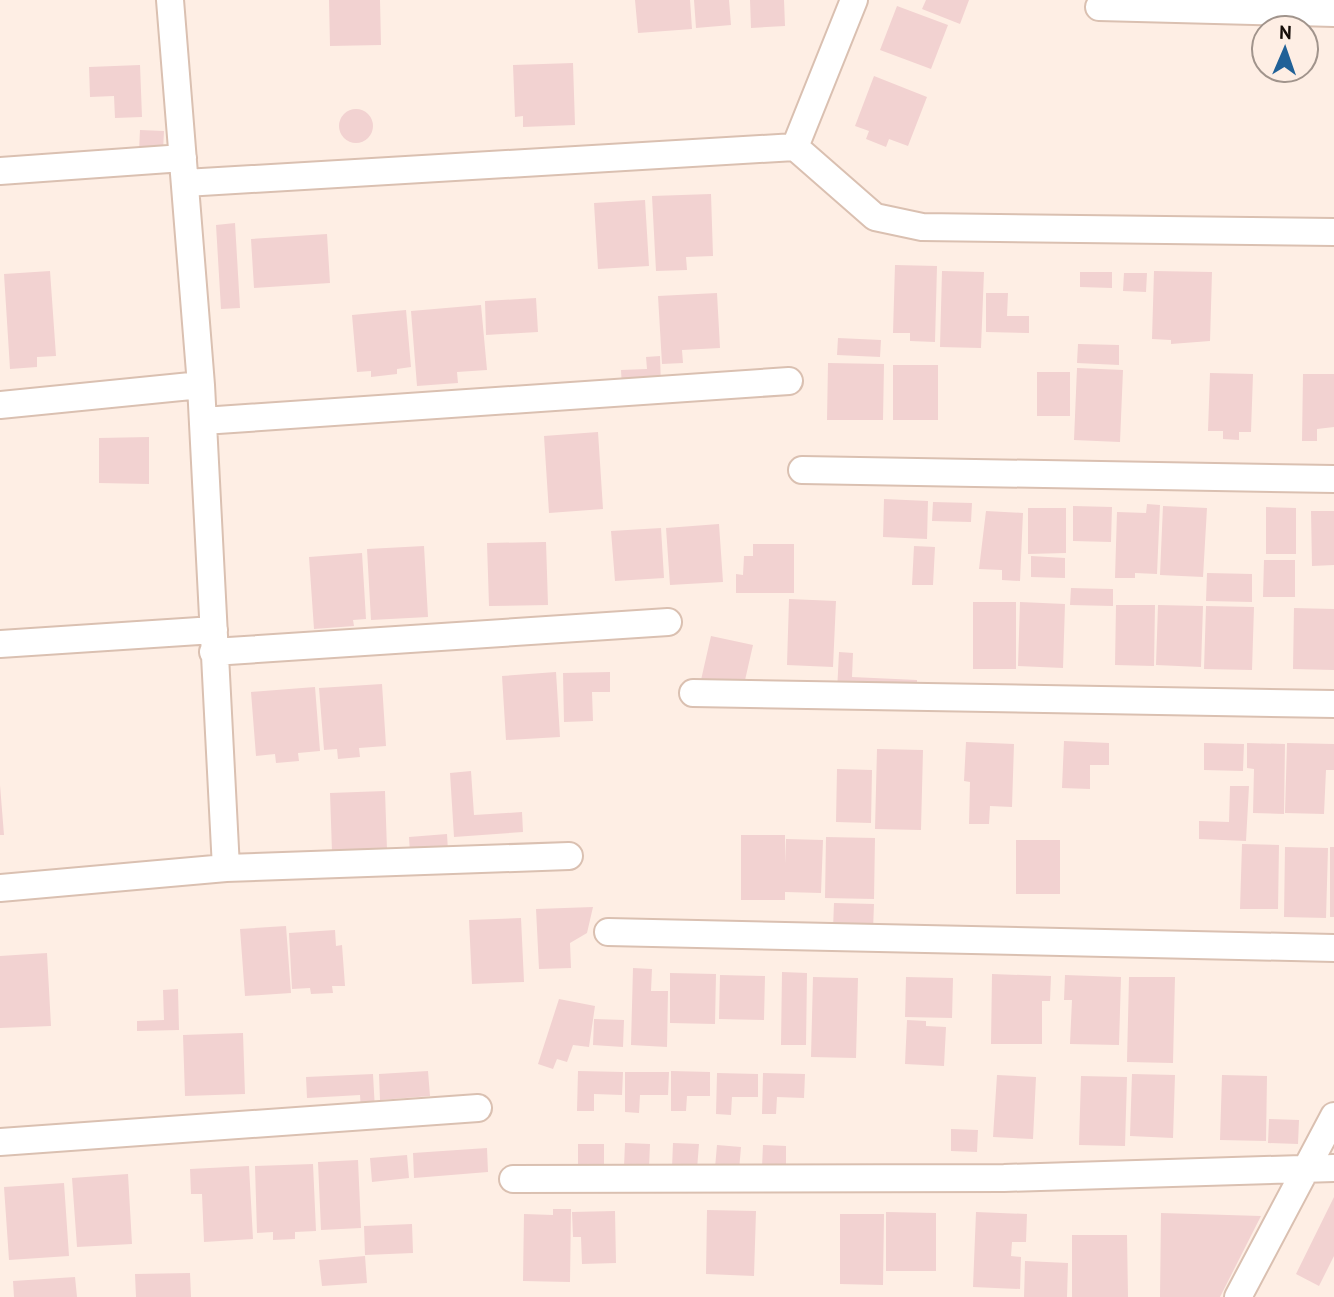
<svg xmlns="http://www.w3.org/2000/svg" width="1334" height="1297" font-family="'PT Sans',sans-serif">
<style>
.building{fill:#f2d2d1}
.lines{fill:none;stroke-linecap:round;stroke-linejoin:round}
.minor-casing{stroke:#dac0b1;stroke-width:30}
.minor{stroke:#fff;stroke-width:26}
</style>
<rect width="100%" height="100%" fill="#feeee4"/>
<path class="building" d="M329 0H380L381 45 330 46Z
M635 0H690L692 29 638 33Z
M694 0H729L731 25 696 28Z
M750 0H784L785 26 751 28Z
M926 0H969L960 24 922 9Z
M897 6 948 25 931 69 880 50Z
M573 63 575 125 523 127V116L515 117 513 65Z
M140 65 142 117 115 118 114 96 90 97 89 67Z
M874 76 927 97 908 146 889 139 886 147 866 139 869 131 855 126Z
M339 126a17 17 0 1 1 34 0a17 17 0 1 1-34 0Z
M140 130 164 131 163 151H139Z
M711 194 713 256 686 257 687 270 656 271 652 196Z
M645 200 649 266 598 269 594 203Z
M235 223 240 308 221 309 216 225Z
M327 234 330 283 254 288 251 239Z
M895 265 937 266 935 342 910 341V333H893Z
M50 271 56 356 37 357V367L10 369 4 274Z
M942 271 984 272 981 348 940 347Z
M1154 271 1212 272 1210 341 1171 344V340L1152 339Z
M1080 272H1112V288L1080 287Z
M1124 273H1147L1146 292 1123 291Z
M717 293 720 348 682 350 683 363 662 364 658 296Z
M986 293H1008L1007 316H1029V333L986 332Z
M536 298 538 332 486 335 485 301Z
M481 305 487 370 457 372 458 383 417 386 411 311Z
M406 310 411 367 397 369V374L371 377V371L357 372 352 315Z
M838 338 881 340 880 357 837 355Z
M1078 344 1119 345V365L1077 363Z
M660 356 661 386 622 388 621 370 647 369 646 357Z
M828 363 884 364 883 420H827Z
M893 365H938V420H893Z
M1077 368 1123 370 1120 442 1074 440Z
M1037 372H1070V416H1037Z
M1210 373 1253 374 1251 432H1239V440L1223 439V431H1208Z
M1303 374H1334V427L1317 429V441H1302Z
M598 432 603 509 549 513 544 436Z
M149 437V484L99 483V438Z
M884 499 928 501 927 539 883 537Z
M933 502 972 503 971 522 932 521Z
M1147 504 1160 505 1157 574 1135 573V578H1115L1117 512 1146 513Z
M1073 506 1112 507 1111 542 1073 541Z
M1163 506 1207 508 1203 577 1160 575Z
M1266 507 1296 508V554H1266Z
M1028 508H1066V553L1028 554Z
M986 511 1023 513 1020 581 1002 580V570L979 569Z
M1311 511H1334V565L1312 566Z
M719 524 723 582 670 585 666 528Z
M661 528 664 578 615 581 611 531Z
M546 542 548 605 489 606 487 543Z
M753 544H794V593H736V574L743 575 744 556H753Z
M424 546 428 617 371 620 367 549Z
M914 546 935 547 933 585H912Z
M362 553 366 619 353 620 354 626 314 629 309 557Z
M1031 556 1065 558V578L1031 577Z
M1264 560H1295V597H1263Z
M1207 573 1252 574V602L1206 601Z
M1071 588 1113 589V606L1070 605Z
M789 599 836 601 833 667 787 665Z
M973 602H1016V669H973Z
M1020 602 1065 604 1063 668 1018 666Z
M1116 605H1155L1154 666 1115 665Z
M1158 605 1203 606 1201 667 1156 665Z
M1206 606 1254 607 1252 670 1204 669Z
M1294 608 1334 609V670L1293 669Z
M711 636 753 645 743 689 701 680Z
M839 652 853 653 852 677 917 680V696L837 692Z
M556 672 560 737 506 740 502 676Z
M610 672V692H592L593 721 564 722 563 673Z
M382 684 386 746 359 748 360 757 338 759 337 749 324 750 319 688Z
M315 687 320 751 298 753 299 761 276 763 275 754 256 756 251 692Z
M1064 741 1109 743V765H1090V789L1062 788Z
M966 742 1014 744 1012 807 990 806 989 824H969L970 782 964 781Z
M1204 743 1244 744 1243 771 1204 770Z
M1247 743 1285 744 1284 814 1253 813 1254 769 1247 768Z
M1287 743 1334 744V770H1326L1324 814 1285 813Z
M877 749 923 750 921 830 875 829Z
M837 769 872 770 871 823 836 822Z
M471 771 474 815 522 812 523 832 454 837 450 773Z
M0 785 4 835H0Z
M1230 786H1249L1246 841 1199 839V821L1229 822Z
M385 791 387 850 332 852 330 793Z
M447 834 448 851 410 853 409 837Z
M741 835H785V864L786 839 823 840 821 893 785 892V900H741Z
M826 837 875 838 874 899 825 898Z
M1016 840H1060V894H1016Z
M1242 844 1279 845 1278 909H1240Z
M1285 847 1328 848 1326 918 1284 917Z
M1330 847H1334V917H1330Z
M834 903 874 904 873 930 833 929Z
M593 907 587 933 570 943 571 968 539 969 536 909Z
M521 918 524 982 472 984 469 920Z
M286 926 291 993 245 996 240 929Z
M335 930 336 946 342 945 345 986H332L333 993 311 994 310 988 292 989 289 933Z
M47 953 51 1026 0 1028V956Z
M633 968 652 969 651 991H668L667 1047 631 1045Z
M782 972 807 973 806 1045H781Z
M670 973 716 974 715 1024 670 1023Z
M992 974 1051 976 1050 1001H1042V1044H991Z
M720 975 765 976 764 1020 719 1019Z
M1065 975 1121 977 1119 1045 1070 1044 1072 1000H1064Z
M813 977 858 978 856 1058 811 1057Z
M906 977 953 978 952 1018 905 1017Z
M1129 977H1175L1173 1063 1127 1062Z
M178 989 179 1030 137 1031V1021L164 1020 163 990Z
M559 999 595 1006 589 1047 573 1045 567 1062 557 1059 553 1069 538 1064Z
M594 1019 624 1020 623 1047 593 1045Z
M907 1020 926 1021V1026L946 1027 944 1066 905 1064Z
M243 1033 245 1094 185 1096 183 1035Z
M428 1071 430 1096 380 1100 379 1074Z
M578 1071 623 1072 622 1095 594 1094V1111H577Z
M671 1071 710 1072V1096H687L686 1111H671Z
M625 1072H669L668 1095H640L639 1113 625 1112Z
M717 1073 758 1074V1097H732L731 1115 716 1114Z
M763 1073 805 1074 804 1098 777 1097 776 1114H762Z
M373 1074 375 1110 361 1111 360 1095 307 1098 306 1077Z
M1132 1074 1175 1075 1173 1138 1130 1136Z
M997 1075 1036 1077 1033 1139 993 1137Z
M1222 1075 1267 1076 1266 1141 1220 1140Z
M1081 1076 1127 1077 1125 1146 1079 1145Z
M1269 1119 1299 1120 1298 1144 1268 1143Z
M951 1129 978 1130 977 1152 951 1151Z
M625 1143 650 1144 649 1168 624 1167Z
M673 1143 699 1144 697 1169 672 1168Z
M578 1144H604V1166H578Z
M717 1145 741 1147 739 1170 715 1168Z
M763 1145 786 1146V1168L762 1167Z
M487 1148 488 1172 414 1178 413 1153Z
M407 1155 409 1178 372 1182 370 1158Z
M358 1160 361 1228 321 1230 318 1162Z
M313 1164 316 1231 295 1232V1239L273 1240V1232L257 1233 255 1166Z
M249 1166 253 1239 204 1242 202 1194H191L190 1169Z
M128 1174 132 1244 77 1247 72 1178Z
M64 1183 69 1256 9 1260 4 1187Z
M1334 1197V1256L1319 1286 1296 1274Z
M553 1209H571L570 1282 523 1281 524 1214 553 1215Z
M707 1210 756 1211 754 1276 706 1274Z
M615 1211 616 1263 582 1264 581 1237H573L572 1212Z
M886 1212 936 1213V1271H886Z
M976 1212 1027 1214 1026 1242H1012L1011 1256 1021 1257 1020 1289 973 1287Z
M1161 1213 1261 1216 1220 1297H1160Z
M840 1214H884L883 1285 840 1284Z
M412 1224 413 1253 365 1255 364 1226Z
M1072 1235H1127L1128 1297H1072Z
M365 1256 367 1283 322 1286 319 1260Z
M1025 1261 1068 1263 1067 1297H1024Z
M190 1273 191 1297H136L135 1274Z
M75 1277 77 1297H14L13 1281Z"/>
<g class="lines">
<defs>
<path id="minor" d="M170 0 201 385 226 868
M1099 7 1334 13
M795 147 854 0
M0 171 183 158
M185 183 795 147 875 217 922 227 1334 232
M0 405 201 385
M203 421 789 381
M802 470 1334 479
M0 644 214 630
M213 652 668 622
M693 693 1334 704
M0 888 226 868 569 856
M608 932 1334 948
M0 1142 478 1108
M513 1179 1004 1178 1334 1168
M1238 1297 1334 1116"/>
</defs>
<use href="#minor" class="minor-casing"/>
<use href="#minor" class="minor"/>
</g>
<g transform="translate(1285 49) rotate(2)"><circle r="33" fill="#feeee4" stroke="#a1948c" stroke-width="2"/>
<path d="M0-5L12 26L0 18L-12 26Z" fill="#216197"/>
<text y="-10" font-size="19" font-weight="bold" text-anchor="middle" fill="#160d08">N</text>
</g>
</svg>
